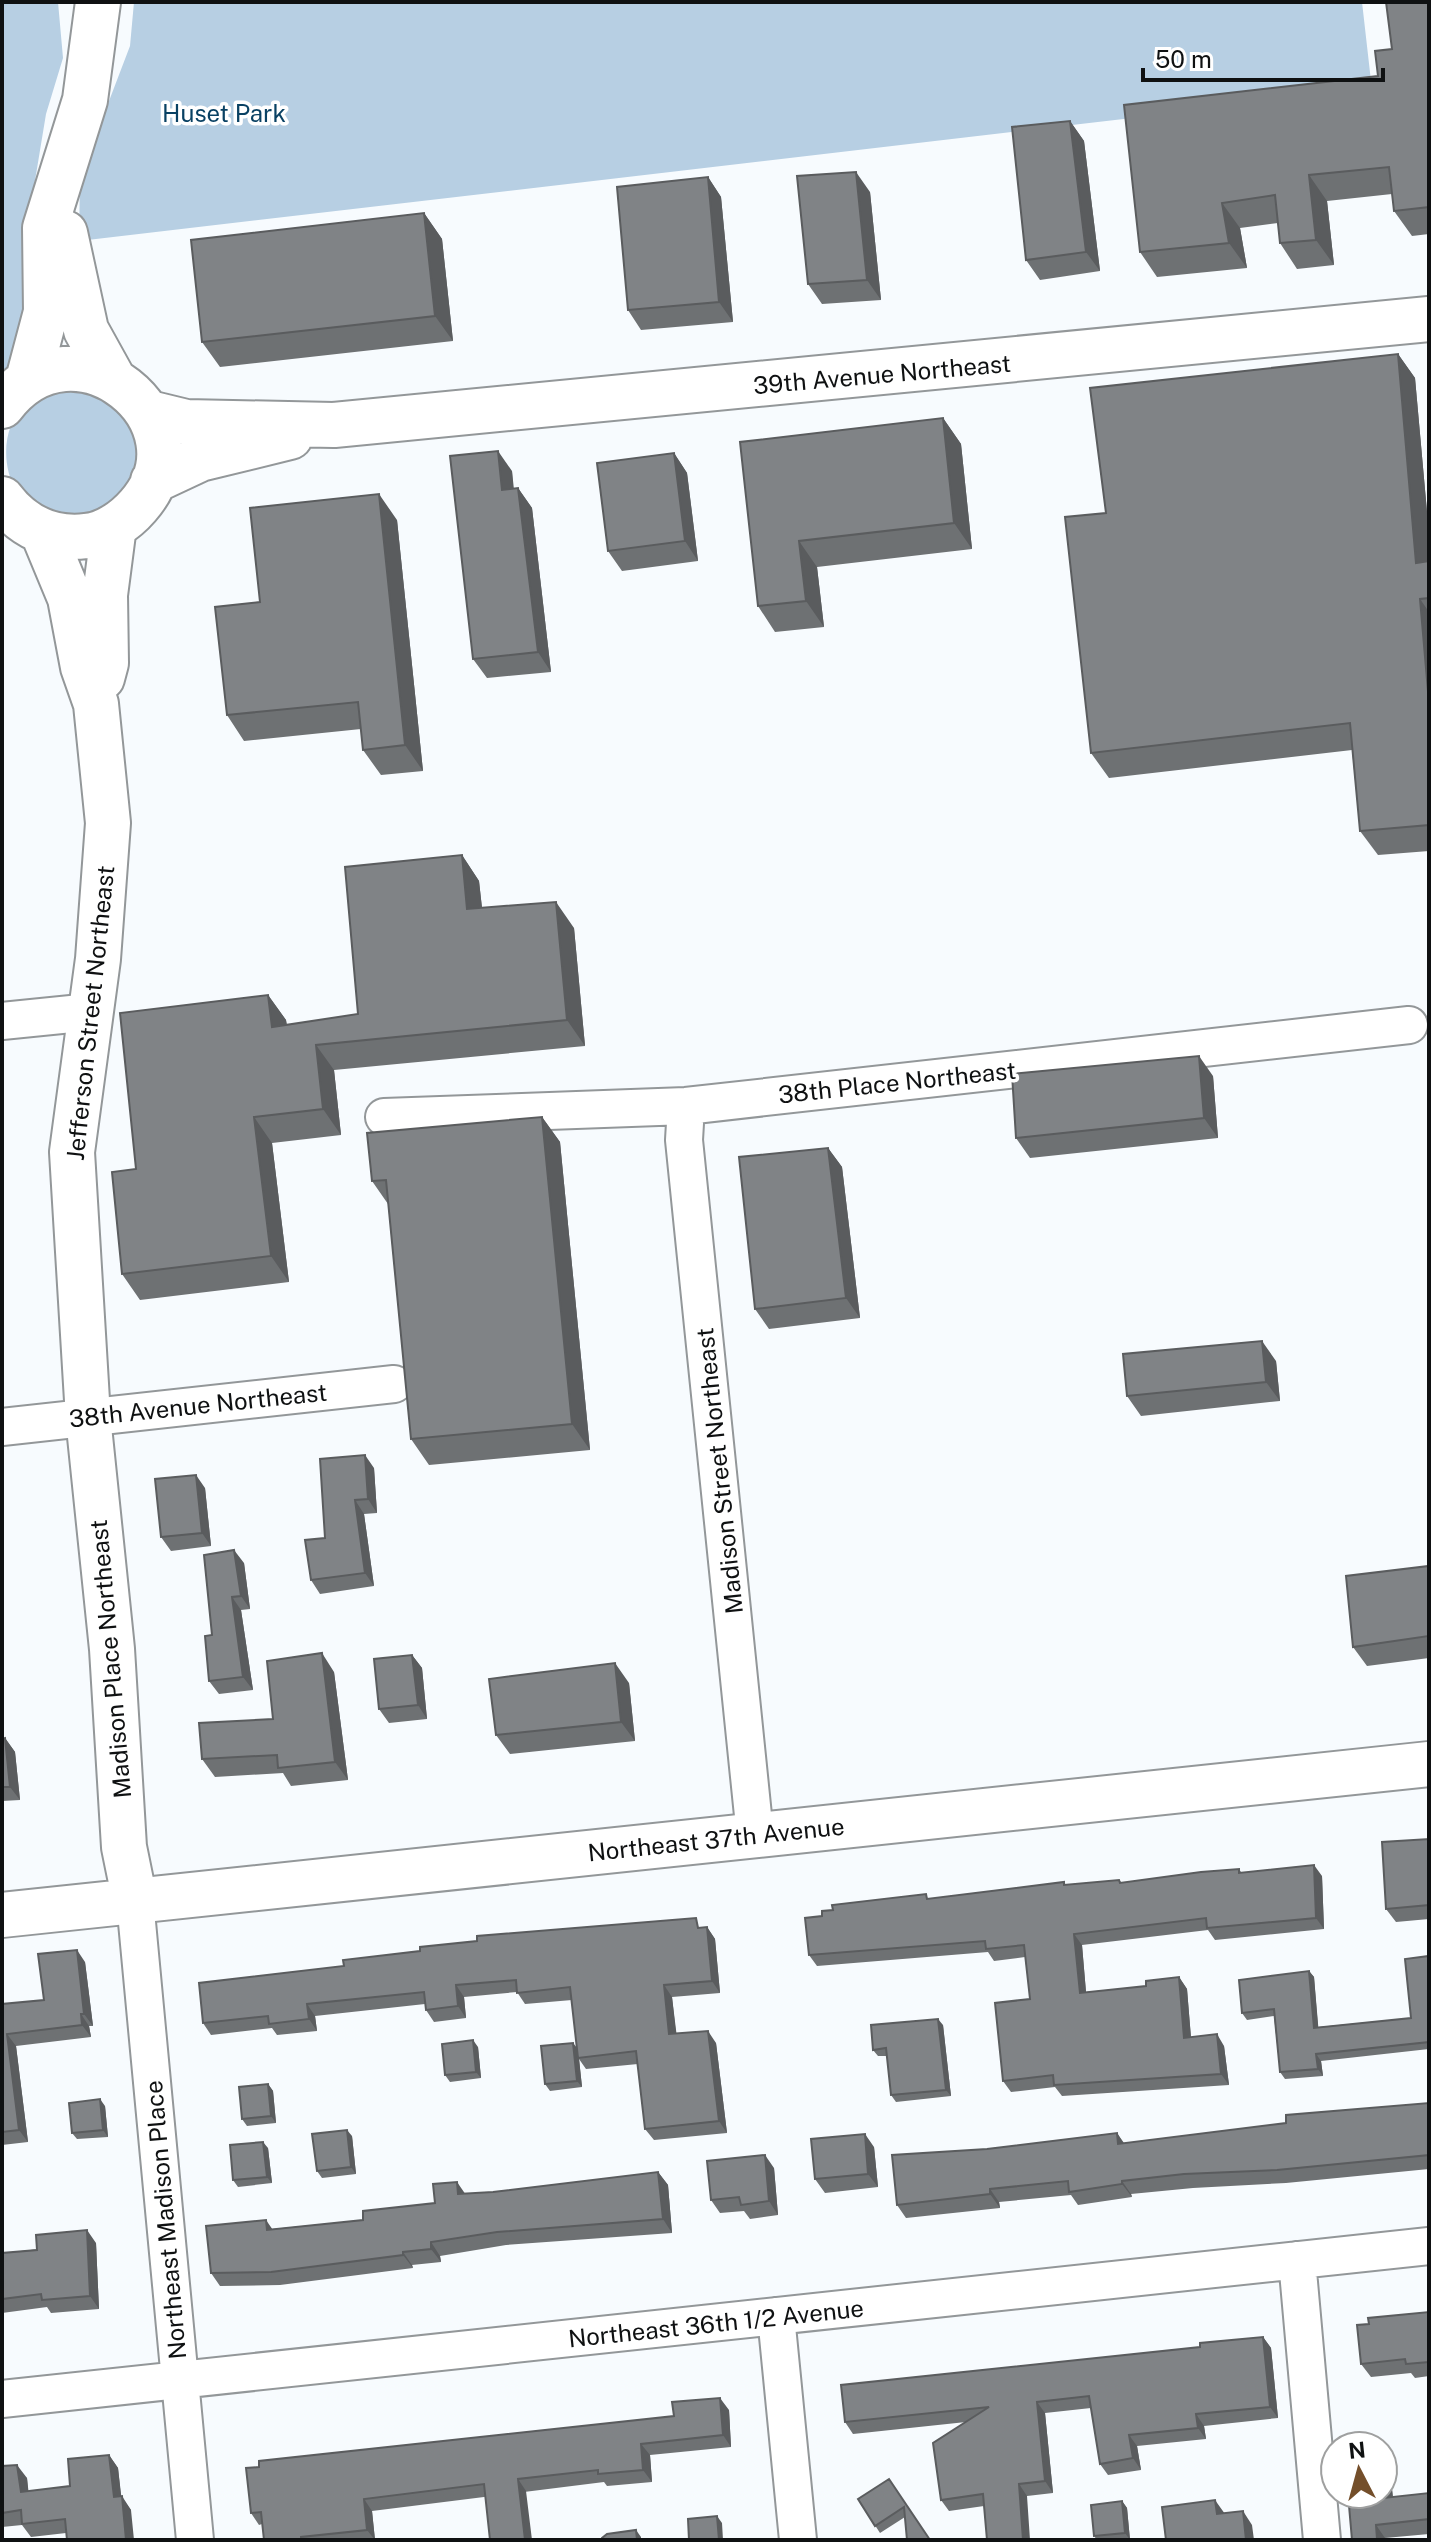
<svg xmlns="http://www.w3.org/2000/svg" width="1431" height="2542" font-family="'Public Sans',sans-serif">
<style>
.green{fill:#b7cfe3}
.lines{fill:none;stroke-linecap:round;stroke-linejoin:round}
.minor-casing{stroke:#939799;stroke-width:40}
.tertiary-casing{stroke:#939799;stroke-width:48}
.minor{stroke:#fff;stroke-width:36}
.tertiary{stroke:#fff;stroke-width:44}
.wall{fill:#6e7173}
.shaded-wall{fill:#5a5c5e}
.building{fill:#808386;stroke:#5a5c5e;stroke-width:2}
.labels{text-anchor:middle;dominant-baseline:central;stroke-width:7;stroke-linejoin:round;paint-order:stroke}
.park-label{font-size:24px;fill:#094163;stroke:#fff}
.street-label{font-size:24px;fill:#0f1112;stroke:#fff}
</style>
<rect width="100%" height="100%" fill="#f7fbfe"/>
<path class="green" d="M2 2H58L63 58 46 114 29 217 33 321 2 388Z
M134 2H1362L1372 90 79 241 80 177 130 46Z
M67 385 110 393 145 448 120 509 55 521C43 513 23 503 16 490 1 466 2 422 27 404 39 396 54 391 67 385Z"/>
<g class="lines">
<defs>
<path id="minor" d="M2 1021 91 1012
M686 1106 684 1140 755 1835
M384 1117 686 1106 1409 1025
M2 1427 394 1384
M135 1901 195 2540
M1297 2260 1322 2540
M776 2316 798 2540
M2 2399 1429 2246"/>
<path id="tertiary" d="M65 233 86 330 112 377
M28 380 46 312 45 228 85 100 98 2
M2 406C75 309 212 423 138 506 125 521 106 534 86 536 51 540 23 527 2 499
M149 413 186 422 334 425 1429 319
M153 481 200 459 290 437
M43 533 70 598 83 667 96 704 108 823 98 959 72 1152 88 1417 112 1649 124 1847 135 1901
M102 678 106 663 105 595 114 526
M2 1915 1429 1764"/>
</defs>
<use href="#minor" class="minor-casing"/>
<use href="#tertiary" class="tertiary-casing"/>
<use href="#minor" class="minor"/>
<use href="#tertiary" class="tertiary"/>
</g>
<path class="wall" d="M1429 2V234L1412 236 1394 211 1392 194 1327 201 1334 265 1297 269 1280 243 1278 223 1240 228 1247 268 1157 277 1140 252 1378 76 1392 49Z
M1070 121 1084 141 1100 271 1040 280 1026 260Z
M708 177 721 197 733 322 641 330 628 310Z
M870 192 881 300 822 304 808 284Z
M424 213 442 239 453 341 220 367 202 342Z
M1398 354 1415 378 1429 534V851L1378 855 1360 831 1352 750 1109 778 1091 753 1106 513Z
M943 418 961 444 972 549 817 567 824 627 775 632 758 606 740 442Z
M674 453 687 473 698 561 622 571 608 551Z
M512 471 513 488H518L532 508 551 672 487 678 473 659Z
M397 520 423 771 381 775 363 750 361 729 244 741 227 715 260 602Z
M462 855 479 881 482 908 574 928 585 1046 334 1070 341 1135 272 1143 289 1282 140 1300 122 1274 136 1169 268 995 286 1020 287 1025 358 1014Z
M1213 1076 1218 1138 1030 1158 1016 1138Z
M542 1117 560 1142 590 1450 429 1465 411 1439 388 1204 372 1181Z
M828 1148 842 1167 860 1318 769 1329 755 1309Z
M1276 1361 1280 1401 1141 1416 1127 1396Z
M374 1468 377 1513 364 1514 374 1586 320 1594 311 1580 325 1538Z
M205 1488 211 1546 171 1551 161 1537Z
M244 1563 250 1609 241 1610 253 1690 219 1694 209 1681 212 1635Z
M1429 1566V1658L1367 1666 1353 1647Z
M412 1655 422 1668 427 1719 389 1723 379 1709Z
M334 1672 348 1780 291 1786 283 1773 215 1777 202 1759 273 1719Z
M629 1683 635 1741 510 1754 496 1735Z
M5 1738 15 1752 20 1800 2 1801V1739Z
M1429 1839V1919L1396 1922 1386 1909Z
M1239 1869 1241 1872 1322 1876 1324 1929 1215 1940 1208 1930 1082 1945 1086 1992 1146 1986 1179 1977 1187 1989 1191 2038 1224 2046 1229 2085 1062 2096 1055 2087 1011 2092 1003 2081 1030 1999 1025 1957 994 1961 988 1952 817 1966 809 1955 822 1916 929 1899 1064 1882 1066 1885 1119 1880 1122 1883Z
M707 1927 715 1939 720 1993 672 1997 676 2034 716 2043 727 2133 654 2140 645 2129 638 2064 586 2069 579 2059 582 2087 550 2091 545 2084 577 2048 572 2000 525 2004 517 1992 464 1997 466 2018 434 2022 426 2010 425 2004 315 2016 317 2031 277 2035 272 2028 211 2035 203 2023Z
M1429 1956V2049L1321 2061 1323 2076 1285 2079 1280 2072 1274 2016 1247 2020 1242 2013 1309 1971 1314 1977 1318 2027 1411 2018Z
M85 1962 93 2026H89L91 2037 16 2046 28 2142 2 2145V2004L44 2000Z
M943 2025 951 2096 896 2102 891 2095 887 2056H878L873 2050Z
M478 2047 481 2078 450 2082 445 2075Z
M268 2084 273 2091 276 2123 247 2126 242 2119Z
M1429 2103V2169L1286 2183 1193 2188 1131 2194 1132 2197 1078 2205 1071 2195 999 2202 1000 2208 906 2218 897 2205 987 2149 1117 2133 1124 2143 1286 2123Z
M105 2106 108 2137 77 2139 72 2133Z
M352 2136 356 2174 322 2178 317 2171Z
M874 2147 878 2187 825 2193 815 2179Z
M268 2148 272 2183 238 2187 233 2180Z
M774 2168 778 2215 750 2219 744 2211 720 2213 711 2200Z
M658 2172 668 2185 672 2233 506 2245 440 2256 441 2262 412 2265 413 2268 280 2285 220 2286 211 2273 272 2229 363 2220 435 2203 465 2194 493 2192Z
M96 2243 99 2309 51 2313 47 2307 2 2313V2253Z
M1429 2312V2376L1415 2378 1411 2373 1371 2377 1361 2364 1369 2324Z
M1263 2337 1271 2348 1278 2418 1204 2426 1206 2439 1137 2446 1141 2470 1108 2475 1100 2464 1091 2408 1045 2413 1053 2493 1027 2496 984 2506 949 2511 941 2500 966 2422 853 2434 845 2422 1200 2347Z
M729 2410 731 2447 650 2455 652 2482 607 2486 604 2482 372 2511 375 2540H264L262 2524 259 2525 251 2513Z
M109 2455 118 2468 121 2497 131 2510 66 2533 31 2537 22 2525 2 2527V2466L27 2478 28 2491 70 2486Z
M889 2479 930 2540 905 2517 880 2533 858 2499Z
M1392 2489 1393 2497 1429 2493V2534L1385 2538V2540H1352Z
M1122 2501 1127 2508 1130 2540H1097L1094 2536Z"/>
<path class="shaded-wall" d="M1070 121 1084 141 1100 271 1086 252Z
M856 172 870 192 881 300 867 280Z
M1309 175 1327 201 1334 265 1316 240Z
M708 177 721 197 733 322 719 302Z
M1222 203 1240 228 1247 268 1229 243Z
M424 213 442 239 453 341 435 316Z
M1398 354 1415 378 1429 534V581L1416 563Z
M943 418 961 444 972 549 954 523Z
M498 451 512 471 516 509 502 490Z
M674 453 687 473 698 561 685 541Z
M518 488 532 508 551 672 538 652Z
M379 494 397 520 423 771 405 745Z
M799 541 817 567 824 627 806 601Z
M1420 599 1429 612V703Z
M462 855 479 881 485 935 467 909Z
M556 902 574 928 585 1046 567 1020Z
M268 995 286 1020 290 1053 272 1027Z
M316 1045 334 1070 341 1135 323 1109Z
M1199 1056 1213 1076 1218 1138 1204 1118Z
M254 1117 272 1143 289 1282 271 1256Z
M542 1117 560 1142 590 1450 572 1424Z
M828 1148 842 1167 860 1318 846 1298Z
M1262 1341 1276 1361 1280 1401 1266 1382Z
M365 1455 374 1468 377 1513 368 1499Z
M196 1475 205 1488 211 1546 202 1533Z
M355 1500 364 1514 374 1586 365 1573Z
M234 1550 244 1563 250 1609 241 1596Z
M232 1597 241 1610 253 1690 243 1677Z
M322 1653 334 1672 348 1780 335 1762Z
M412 1655 422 1668 427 1719 418 1705Z
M615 1663 629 1683 635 1741 621 1722Z
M5 1738 15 1752 20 1800 10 1787Z
M1314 1865 1322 1876 1324 1929 1316 1918Z
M707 1927 715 1939 720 1993 712 1981Z
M1074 1934 1082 1945 1087 2004 1080 1993Z
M77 1950 85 1962 93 2026 84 2014Z
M1309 1971 1314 1977 1319 2035 1314 2028Z
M1179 1977 1187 1989 1192 2050 1184 2038Z
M456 1985 464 1997 466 2018 458 2006Z
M664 1985 672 1997 678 2046 669 2034Z
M307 2004 315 2016 317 2031 309 2019Z
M81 2014 89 2026 91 2037 82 2025Z
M938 2019 943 2025 951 2096 946 2090Z
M708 2031 716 2043 727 2133 719 2121Z
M7 2034 16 2046 28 2142 19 2130Z
M1217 2034 1224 2046 1229 2085 1221 2074Z
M473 2040 478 2047 481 2078 476 2072Z
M573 2043 578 2049 582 2087 577 2081Z
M1316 2054 1321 2061 1323 2076 1318 2069Z
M268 2084 273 2091 276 2123 271 2116Z
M100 2099 105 2106 108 2137 103 2130Z
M347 2130 352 2136 356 2174 351 2167Z
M1117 2133 1126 2147 1118 2144Z
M865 2134 874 2147 878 2187 868 2174Z
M263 2142 268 2148 272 2183 267 2177Z
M765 2155 774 2168 778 2215 769 2201Z
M658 2172 668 2185 672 2233 663 2219Z
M1122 2181 1131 2194 1132 2197 1122 2184Z
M457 2182 466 2195 458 2194Z
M990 2189 999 2202 1000 2208 990 2194Z
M266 2220 275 2233 267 2230Z
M87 2230 96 2243 99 2309 90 2296Z
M431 2242 440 2256 441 2262 431 2249Z
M403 2252 412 2265 413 2268 403 2255Z
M1263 2337 1271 2348 1278 2418 1270 2407Z
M720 2398 729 2410 731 2447 723 2435Z
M1037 2402 1045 2413 1053 2493 1045 2481Z
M1196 2414 1204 2426 1206 2439 1198 2428Z
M1129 2435 1137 2446 1141 2470 1133 2458Z
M641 2444 650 2455 652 2482 643 2470Z
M109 2455 118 2468 123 2511 114 2497Z
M17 2465 27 2478 30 2505 21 2492Z
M1383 2477 1392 2489 1394 2511 1384 2498Z
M518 2479 526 2491 532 2540H525Z
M1019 2484 1027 2496 1030 2540H1023Z
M122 2496 131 2510 134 2540H126Z
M364 2499 372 2511 375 2540 367 2530Z
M1215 2500 1225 2514H1217Z
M1122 2501 1127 2508 1130 2540 1125 2533Z
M1243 2511 1252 2525 1254 2540H1246Z
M717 2516 722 2523 723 2540H719Z
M1376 2525 1385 2538V2540L1377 2539Z
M636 2530 641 2537V2540H637Z"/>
<path class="building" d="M1386 2H1429V207L1394 211 1389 167 1309 175 1316 240 1280 243 1275 195 1222 203 1229 243 1140 252 1124 105 1378 76 1375 51 1392 49Z
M1070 121 1086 252 1026 260 1012 127Z
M856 172 867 280 808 284 797 176Z
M708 177 719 302 628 310 617 187Z
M424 213 435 316 202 342 191 240Z
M1398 354 1416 563 1429 561V598L1420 599 1429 703V825L1360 831 1350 723 1091 753 1065 517 1106 513 1090 388Z
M943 418 954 523 799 541 806 601 758 606 740 442Z
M498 451 502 490 518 488 538 652 473 659 450 456Z
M674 453 685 541 608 551 597 463Z
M379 494 405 745 363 750 358 702 227 715 215 607 260 602 250 508Z
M462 855 467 909 556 902 567 1020 316 1045 323 1109 254 1117 271 1256 122 1274 112 1172 136 1169 120 1013 268 995 272 1027 358 1014 345 867Z
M1199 1056 1204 1118 1016 1138 1012 1074Z
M542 1117 572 1424 411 1439 386 1180 372 1181 367 1133Z
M828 1148 846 1298 755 1309 739 1157Z
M1262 1341 1266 1382 1127 1396 1123 1354Z
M365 1455 368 1499 355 1500 365 1573 311 1580 305 1540 325 1538 320 1459Z
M196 1475 202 1533 161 1537 155 1479Z
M234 1550 241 1596 232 1597 243 1677 209 1681 205 1636 212 1635 204 1555Z
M1429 1566V1636L1353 1647 1346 1576Z
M322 1653 335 1762 278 1768 277 1755 202 1759 199 1723 273 1719 267 1661Z
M412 1655 418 1705 379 1709 374 1659Z
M615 1663 621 1722 496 1735 489 1679Z
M5 1738 10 1787H2V1739Z
M1429 1839V1905L1386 1909 1382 1842Z
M1314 1865 1316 1918 1207 1928 1206 1918 1074 1934 1080 1993 1146 1986V1981L1179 1977 1184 2038 1217 2034 1221 2074 1054 2085 1053 2075 1003 2081 995 2003 1030 1999 1024 1945 986 1949 985 1941 809 1955 805 1918 822 1916V1911L833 1910 832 1905 926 1894 927 1899 1064 1882V1885L1119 1880 1120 1883 1201 1872 1239 1869V1873Z
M696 1918 698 1928 707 1927 712 1981 664 1985 669 2034 708 2031 719 2121 645 2129 636 2051 578 2058 570 1987 517 1993 516 1980 456 1985 458 2006 426 2010 424 1992 307 2004 309 2019 269 2024 268 2016 203 2023 199 1983 344 1966 343 1960 420 1951V1947L477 1941V1936Z
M77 1950 84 2014H81L82 2025 7 2034 19 2130 2 2132V2004L44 2000 38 1954Z
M1429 1956V2042L1316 2054 1318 2069 1280 2072 1274 2009 1242 2013 1239 1980 1309 1971 1314 2028 1411 2018 1405 1959Z
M938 2019 946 2090 891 2095 886 2048 873 2050 871 2025Z
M473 2040 476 2072 445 2075 442 2044Z
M573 2043 577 2081 545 2084 541 2046Z
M268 2084 271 2116 242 2119 239 2087Z
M100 2099 103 2130 72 2133 69 2103Z
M1429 2103V2155L1277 2170 1184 2174 1122 2181V2184L1069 2192 1068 2181 990 2189V2194L897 2205 892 2155 987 2149 1117 2133 1118 2144 1286 2123V2115Z
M347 2130 351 2167 317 2171 312 2134Z
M865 2134 868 2174 815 2179 811 2139Z
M263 2142 267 2177 233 2180 230 2145Z
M765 2155 769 2201 741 2205 739 2197 711 2200 707 2161Z
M658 2172 663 2219 497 2232 431 2242V2249L403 2252V2255L271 2272 211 2273 206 2226 266 2220 267 2230 363 2220V2211L435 2203 433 2184 457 2182 458 2194 493 2192Z
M87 2230 90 2296 42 2300 41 2294 2 2299V2253L37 2250 36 2235Z
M1429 2312V2362L1406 2364 1405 2359 1361 2364 1357 2325 1369 2324 1368 2318Z
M1263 2337 1270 2407 1196 2414 1198 2428 1129 2435 1133 2458 1100 2464 1089 2396 1037 2402 1045 2481 1019 2484 1023 2540H987L983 2494 941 2500 933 2443 989 2407 845 2422 841 2385 1200 2347V2343Z
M720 2398 723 2435 641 2444 643 2470 598 2474V2470L518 2479 525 2540H490L484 2484 364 2499 367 2530 301 2537V2540H264L261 2512 251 2513 246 2468 259 2467V2461L674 2416 672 2402Z
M109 2455 114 2497 122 2496 126 2540H67L65 2519 22 2524 21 2510 2 2513V2466L17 2465 21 2492 70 2486 68 2459Z
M889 2479 930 2540H907L904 2507 875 2526 858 2499Z
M1383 2482 1384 2498 1429 2493V2519L1376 2525 1377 2539 1352 2540 1348 2494H1383Z
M1215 2500 1217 2514 1243 2511 1246 2540H1166L1162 2507Z
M1122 2501 1125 2533 1094 2536 1091 2505Z
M717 2516 719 2540H689L688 2519Z
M636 2530 637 2540H602V2538L607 2534Z"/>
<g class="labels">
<g class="park-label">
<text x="224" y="113">Huset Park</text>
</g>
<g class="street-label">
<text transform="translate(882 374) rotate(-5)">39th Avenue Northeast</text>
<text transform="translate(90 1013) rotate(-84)">Jefferson Street Northeast</text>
<text transform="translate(897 1082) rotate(-6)">38th Place Northeast</text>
<text transform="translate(198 1405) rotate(-6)">38th Avenue Northeast</text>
<text transform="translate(719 1471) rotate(-96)">Madison Street Northeast</text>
<text transform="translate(110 1659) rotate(-95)">Madison Place Northeast</text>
<text transform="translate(716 1839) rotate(-6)">Northeast 37th Avenue</text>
<text transform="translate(165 2220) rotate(-95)">Northeast Madison Place</text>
<text transform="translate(716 2323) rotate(-6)">Northeast 36th 1/2 Avenue</text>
</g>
</g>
<rect width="1431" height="2542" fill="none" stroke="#0f1112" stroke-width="8"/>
<g transform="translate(1359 2470) rotate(354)"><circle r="38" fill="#ffffff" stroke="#9fa0a0" stroke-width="2"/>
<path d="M0-6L14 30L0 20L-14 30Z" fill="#744f2b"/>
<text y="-12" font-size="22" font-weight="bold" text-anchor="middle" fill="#0f1112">N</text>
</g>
<path d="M1143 68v12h240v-12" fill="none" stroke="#0f1112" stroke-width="4"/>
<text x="1155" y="68" font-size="24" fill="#0f1112" stroke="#ffffff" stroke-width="6" paint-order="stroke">50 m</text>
</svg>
